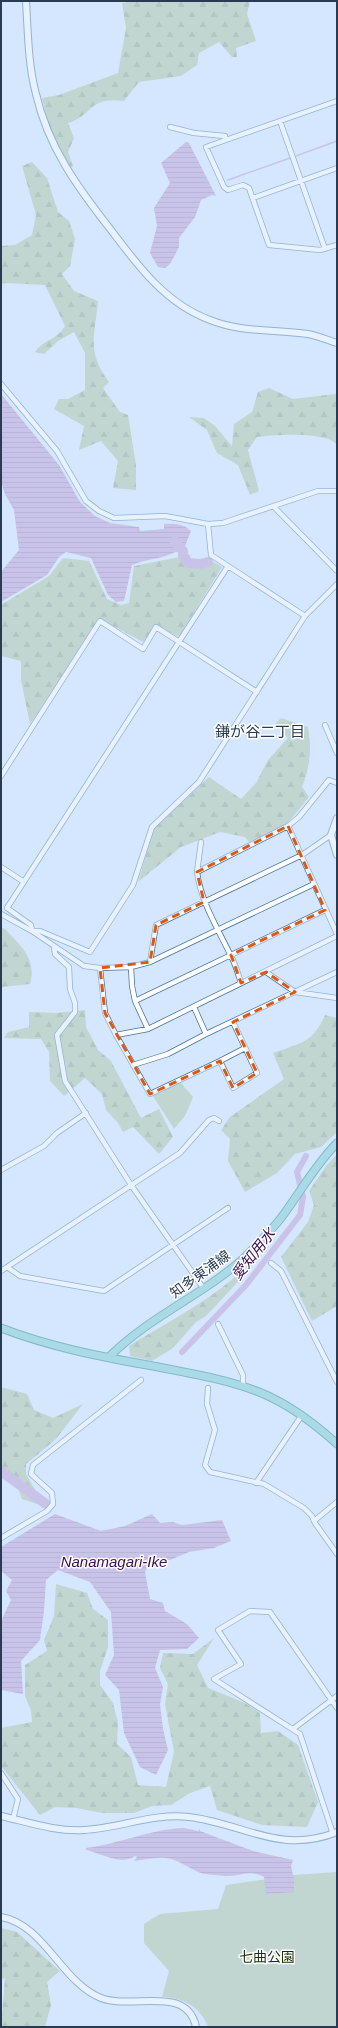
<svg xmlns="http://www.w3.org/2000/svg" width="338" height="2028" font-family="Helvetica,'Noto Sans JP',sans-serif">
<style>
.forest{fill:url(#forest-firs)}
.park{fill:#abc19c}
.water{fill:url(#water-rules)}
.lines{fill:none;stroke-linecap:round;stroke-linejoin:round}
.stream{stroke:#bc97d1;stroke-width:1.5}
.canal{stroke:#bc97d1;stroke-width:6}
.river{stroke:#bc97d1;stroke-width:10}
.minor-casing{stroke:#4572a5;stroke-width:6}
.tertiary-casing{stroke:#4572a5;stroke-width:8}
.primary-casing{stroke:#228288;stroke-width:9}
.minor{stroke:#fff;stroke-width:4.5}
.tertiary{stroke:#fff;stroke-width:6}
.primary{stroke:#79cbc9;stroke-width:7}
.marked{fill:none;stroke:#de5810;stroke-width:3;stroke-dasharray:8 5;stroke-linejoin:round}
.labels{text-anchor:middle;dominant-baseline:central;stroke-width:3;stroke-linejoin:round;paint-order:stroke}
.street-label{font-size:14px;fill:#283b52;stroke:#fff}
.park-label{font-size:14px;fill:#1b3105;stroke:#fff}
.neighbourhood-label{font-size:15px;fill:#283b52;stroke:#fff}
.water-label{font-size:15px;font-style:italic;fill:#3d0c53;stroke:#fff}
</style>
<defs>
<pattern id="forest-firs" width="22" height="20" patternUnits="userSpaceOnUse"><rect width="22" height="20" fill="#abc19c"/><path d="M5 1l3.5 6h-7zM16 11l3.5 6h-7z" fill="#8b9e82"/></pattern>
<pattern id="water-rules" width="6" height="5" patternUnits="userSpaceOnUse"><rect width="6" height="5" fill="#bc97d1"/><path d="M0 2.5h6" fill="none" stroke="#997cac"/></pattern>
</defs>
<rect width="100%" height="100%" fill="#d4e7fe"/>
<path class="forest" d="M134 1H250L247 14 256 41 236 48 237 57H232L219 42 199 53 197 65 181 76 139 82 124 101C88 96 94 115 68 123L74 138 68 152 73 166 69 167 49 127 42 98 59 95 118 73 126 28 122 3Z
M32 162 47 178 58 212 69 221 75 239 70 266 62 274 74 291 98 301C95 335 86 352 109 382L103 388 120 412 128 415 136 465V490L113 488 118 461 101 441 79 450 84 426 54 409 59 399H68L85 390V353L74 332 58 341 44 354 35 352C44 339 56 341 65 326L45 285 6 283 1 284V246L15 245 32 235 36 215 22 166Z
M269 388 293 399 335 394 337 392V444C322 431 276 435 257 437L248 450 259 491 250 495 238 465 217 453 207 430 189 417 204 418 215 426 232 446 234 424 252 412 258 392Z
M190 555 191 566 208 565 212 561 222 567 179 637 156 625 143 642 100 619 30 724 21 680V661L1 656V605L49 576 63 558 89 561 107 599 121 605 129 603 134 566Z
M281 718 308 727C312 749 310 767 302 787L309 797 287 824 249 842 245 837 220 832 181 847 138 882 154 829 209 777 241 799 256 783 268 760 288 738 275 724Z
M1 927 5 929C21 946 37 959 30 984L1 987Z
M85 1010 86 1027 98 1050 111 1061 141 1118 159 1109 173 1137 159 1154 133 1127 123 1132 118 1123 106 1110 102 1094 85 1078 64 1096 50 1081 49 1052 41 1039 4 1038 8 1032 29 1027V1012L56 1013Z
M325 1015 337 1018V1132L321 1147 295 1154 277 1173 245 1192 228 1161 230 1139 221 1130 230 1117 284 1079 273 1053C301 1043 313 1043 325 1015Z
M337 1154V1306L312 1321 281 1257 308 1222 314 1205 309 1191 326 1166Z
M248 1265 235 1285 206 1316 196 1322 173 1348 152 1361 130 1356 129 1346C169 1321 214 1299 248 1265Z
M1 1387 27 1394 34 1410 53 1418 83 1404 56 1439 26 1464V1474L37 1493V1504L22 1499 17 1485 7 1482 1 1477Z
M56 1584 87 1593 93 1609 108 1620V1647L100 1671V1685L113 1703 118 1723 117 1744 131 1757 138 1785 166 1787 174 1752 165 1704 168 1684 160 1668 163 1653 193 1654 214 1638 197 1665 208 1688 245 1703 260 1713 261 1733 278 1731 298 1745 318 1802 307 1827 262 1825 217 1810 210 1786 190 1793 171 1805 152 1806 134 1813H102L77 1808 55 1807 40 1815 1 1766V1728L32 1722 31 1710 25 1696V1665L47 1651 44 1640 54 1616Z
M1 1928 17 1932 60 1971 47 1982 51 2005 45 2027H1L5 1978 1 1979Z"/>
<path class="park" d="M180 1082 193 1097 185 1116 174 1129 153 1096Z
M337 1872V2027H208C201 2007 182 1997 162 1997L169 1971 144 1943V1924L160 1914 218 1909 226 1885 294 1875Z"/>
<path class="water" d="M186 142 189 143 216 196 212 195 201 200 195 217 179 238V247L170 264 165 268 158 267 150 253 157 226 154 208 170 183 161 163Z
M1 394 59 465 80 502 95 516 110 523 139 527 140 531 164 529V524C174 523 184 524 191 531L183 551C175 551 170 555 162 557 150 560 145 560 132 565L124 601 116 602 108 595 91 558 66 552 59 557 47 575 1 602V572L19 550 14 510 5 494 1 482Z
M55 1514 101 1531 125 1526 152 1514 160 1523 173 1522 182 1525 222 1520 231 1541 214 1548 189 1552 170 1560 152 1558 145 1572 150 1599 163 1603 165 1611 187 1624 199 1638 187 1649 160 1650 155 1668 163 1687 160 1704 163 1729 168 1750 156 1775 140 1767 124 1733 119 1690 105 1675 114 1655 111 1612 90 1582 58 1570 46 1580 44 1611 40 1640 21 1661 23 1694 1 1690V1621L11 1600 6 1591 12 1580 1 1571V1547Z
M184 1828 198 1831 200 1829V1831L253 1851 293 1860 291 1866 294 1880V1892L266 1894 264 1877C251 1869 240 1876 226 1876 223 1876 204 1874 201 1873 189 1869 179 1859 165 1858 155 1857 144 1860 134 1861L137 1857 135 1856C121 1866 101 1853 86 1850V1848C120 1844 150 1829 184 1828Z"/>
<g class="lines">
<path class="stream" d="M296 156 337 141
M228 180 290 158"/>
<path class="canal" d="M182 1352 246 1285 300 1215 303 1197 297 1172 306 1156"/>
<path class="river" d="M175 541 183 551V555L188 563 200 564 208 562
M1 1471 46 1504"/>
<defs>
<path id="minor" d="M337 101 206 147 224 187 228 190 243 185 249 188 269 245 320 250 337 245
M280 121 325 249
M170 127 194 133 225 136V140
M253 198 337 168
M1 384 57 451 86 501 99 511 114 518 165 516 208 524 223 523 318 491H337
M274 507 337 571
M208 524 211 555 305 616
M325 725 337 753
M1 776 100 621 143 649 156 627 257 692
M288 826 337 934
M1 867 24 882
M197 872 201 842
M1 914 32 931 84 966 100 968 131 967 150 962 314 884
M32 931H40L90 952 133 885 152 827 199 782 305 616 337 584
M32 931 31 925 7 908 228 566
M54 947 55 954 69 967 70 989 75 1003V1012L57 1035 65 1081 131 1185 204 1289
M150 962 156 925 302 855 331 835
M131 967 132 986 135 1001
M100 968 105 1013 116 1035 150 1094 220 1061 233 1088 257 1073 233 1022
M266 972 295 992 337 998
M241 983C238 973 235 963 230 954 217 927 201 902 197 872L288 826 299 817 329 780 337 783
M194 1007 206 1034
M148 1029 135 1001 325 910
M116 1035 148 1029 337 936
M220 1061 245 1048
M133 1065 168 1054 206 1034 337 972
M1 1170 44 1146 57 1133 86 1113
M271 1263 281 1271 337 1382
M7 1267 20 1276 104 1291 228 1208
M1 1271 180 1153 209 1120 214 1118 219 1121
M218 1324 243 1375V1387
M208 1388 207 1404 215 1430 205 1465 210 1472 264 1484 304 1508 312 1516 315 1523 337 1554
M256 1483 302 1415
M314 1521 337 1502
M1 1538 47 1511 53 1504 52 1493 31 1474 33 1465 141 1380
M293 1729 337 1696
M1 1773 18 1799 13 1819
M333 1834 300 1734 214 1679 241 1664 218 1630 250 1611 270 1612 337 1708"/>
<path id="tertiary" d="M26 1C28 32 28 64 36 94 48 147 78 188 111 230 138 266 166 304 210 320 243 333 274 329 308 334 318 336 328 340 337 343
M337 818 331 835 337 855
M1 1816C28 1822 56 1832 84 1830 120 1828 153 1813 189 1817 242 1823 280 1855 337 1832
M1 1917C44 1924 62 1983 101 1998 133 2010 187 1984 196 2027"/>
<path id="primary" d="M1 1328C50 1347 102 1357 153 1366 189 1373 225 1379 259 1392 289 1404 314 1423 337 1444
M110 1356C149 1317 203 1295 244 1258 257 1245 270 1232 281 1218 300 1193 315 1165 337 1143"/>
</defs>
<use href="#minor" class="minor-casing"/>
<use href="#tertiary" class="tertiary-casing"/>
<use href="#primary" class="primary-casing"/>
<use href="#minor" class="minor"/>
<use href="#tertiary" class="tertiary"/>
<use href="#primary" class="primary"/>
</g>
<path d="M0 0H338V2028H0ZM288 826 325 910 231 955 241 983 266 972 295 992 233 1022 257 1073 233 1088 220 1061 150 1094 105 1013 100 968 150 962 156 925 204 902 197 872Z" fill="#d4e7fe" fill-opacity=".55" fill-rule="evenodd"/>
<path class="marked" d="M288 826 325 910 231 955 241 983 266 972 295 992 233 1022 257 1073 233 1088 220 1061 150 1094 105 1013 100 968 150 962 156 925 204 902 197 872Z"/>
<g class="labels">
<g class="street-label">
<text transform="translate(200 1274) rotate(-36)">知多東浦線</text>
</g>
<g class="park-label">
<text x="267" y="1957">七曲公園</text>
</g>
<g class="neighbourhood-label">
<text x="260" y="731">鎌が谷二丁目</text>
</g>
<g class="water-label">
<text transform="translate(253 1254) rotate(-52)">愛知用水</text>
<text x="114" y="1561">Nanamagari-Ike</text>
</g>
</g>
<rect width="338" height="2028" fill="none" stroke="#283b52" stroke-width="4"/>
</svg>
